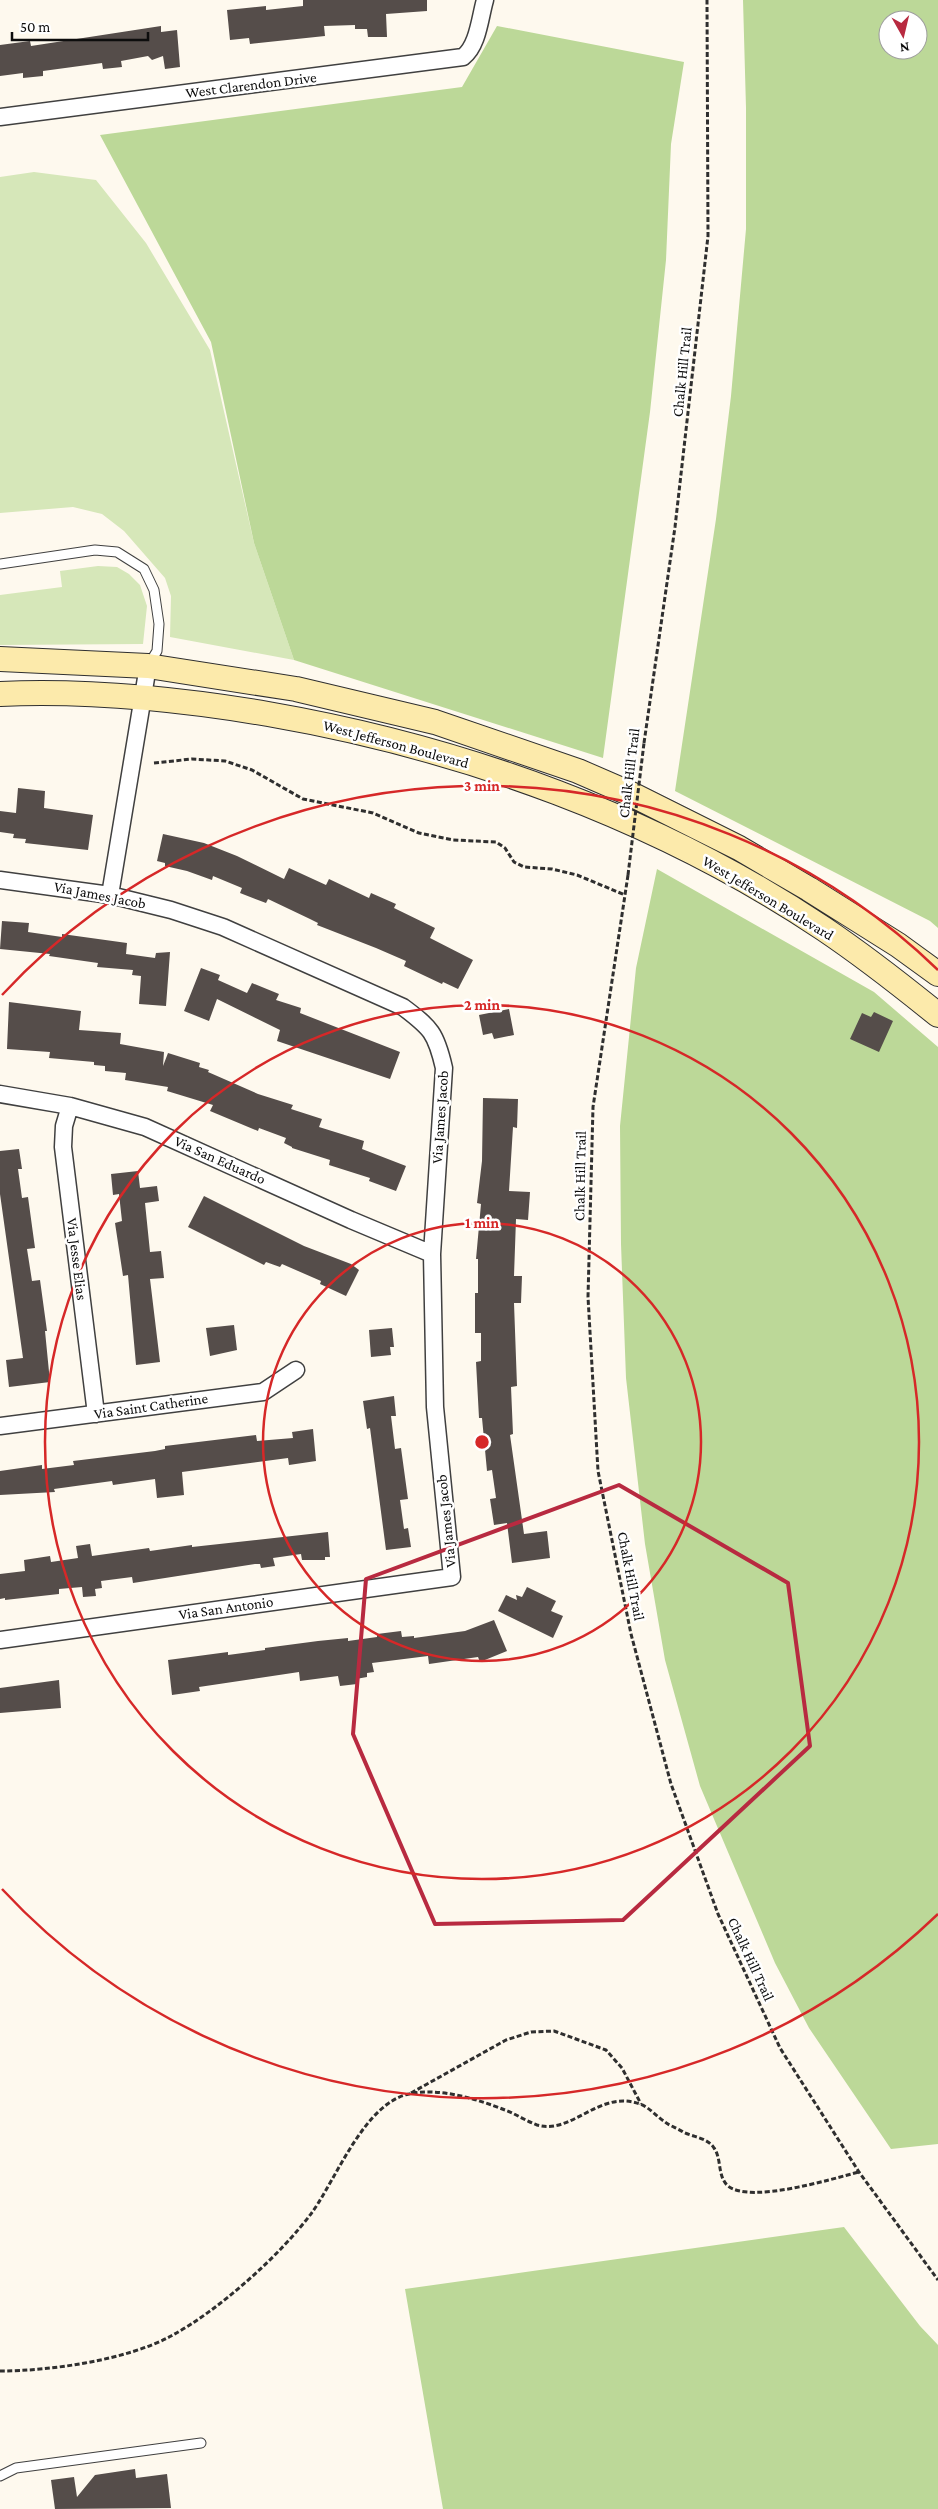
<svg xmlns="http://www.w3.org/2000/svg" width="938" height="2509" font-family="'Crimson Pro',serif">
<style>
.green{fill:#d6e7b9}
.forest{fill:#bcd898;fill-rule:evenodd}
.building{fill:#554d4a}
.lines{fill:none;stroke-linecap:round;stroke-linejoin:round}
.lane-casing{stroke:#404040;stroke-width:11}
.street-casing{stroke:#404040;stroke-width:19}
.secondary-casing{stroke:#2f2f2f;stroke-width:26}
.path{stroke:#2f2f2f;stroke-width:3;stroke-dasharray:5 2.5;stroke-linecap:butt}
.lane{stroke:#fff;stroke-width:9}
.street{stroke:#fff;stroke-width:16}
.secondary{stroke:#fceaab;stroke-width:24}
.path-bridge{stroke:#2f2f2f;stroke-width:3;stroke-dasharray:5 2.5;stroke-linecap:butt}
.marked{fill:none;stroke:#b82a40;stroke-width:4;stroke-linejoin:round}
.ring{fill:none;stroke:#d62828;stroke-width:2.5}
.labels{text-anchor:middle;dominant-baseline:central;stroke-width:5;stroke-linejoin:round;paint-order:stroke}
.street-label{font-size:15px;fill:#0d0d0d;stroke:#fff}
.centre{fill:#d62828;stroke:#fff;stroke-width:2.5}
.ring-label{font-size:15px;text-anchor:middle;font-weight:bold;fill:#d62828;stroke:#fff;stroke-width:5;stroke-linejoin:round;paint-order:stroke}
</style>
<rect width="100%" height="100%" fill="#fef9ee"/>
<path class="green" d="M34 172 96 180 146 243 210 350 254 543 294 660 170 637 171 596 165 578 124 531 102 514 73 507 0 513V177Z
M98 566 117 567 129 574 140 585 147 606 143 644 0 645V595L62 587 60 571Z"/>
<path class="forest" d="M743 0H938V928L930 921 675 791 716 519 731 396 746 229V108ZM888 20H918V50H888Z
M497 26 684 62 671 144 666 260 650 412 603 758 294 660 254 543 211 342 100 135 462 87Z
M657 869 874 992 938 1047V2144L891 2149 809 2028 775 1963 700 1786 665 1660 645 1544 626 1378 621 1244 620 1126 636 968Z
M844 2227 920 2326 938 2345V2509H443L405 2289Z"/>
<path class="building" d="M303 0H427V11L386 14 387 37H368L367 29H355V25L324 26 325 36 250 44 249 38 230 40 227 10 266 6V10L303 6Z
M161 26V32L177 30 180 67 165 69 163 56 152 60 148 56 121 61 122 67 103 69 102 63 43 71V76L23 78V73L0 76V45L30 41 31 46Z
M18 788 45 791 44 808 93 815 88 850 25 843 26 839 13 838 14 834 0 832V811L16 813Z
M163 834 204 843 237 856 284 879 289 868 326 885 329 879 369 898 371 893 396 904 394 908 435 928 430 938 473 960 458 989 443 982 442 984 404 966 406 961 376 948 317 925 318 923 310 919 268 899 266 903 240 893 242 888 213 876 212 880 187 871 165 866V863L157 861Z
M2 921 29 923 28 932 62 937V934L127 943 126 954 155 958 156 953 170 952 166 1006 139 1004 141 976 132 975 133 970 97 967 98 963 49 956 50 954 0 949Z
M201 968 220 975 218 980 247 993 252 983 279 994 276 1000 301 1008 300 1013 400 1052 390 1079 277 1041 280 1030 217 999 209 1021 184 1011Z
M9 1002 81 1011 79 1030 121 1033 120 1044 164 1052 163 1066 168 1053 200 1063 199 1067 209 1070 208 1072 258 1094 293 1105 291 1109 322 1119 319 1127 364 1141 362 1149 406 1166 396 1191 369 1181 370 1178 329 1165 330 1160 292 1148V1147L284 1143 286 1138 259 1128 258 1131 210 1111 213 1105 167 1091 168 1087 125 1080 126 1073 105 1071V1066L94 1065V1062L49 1058 50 1052 7 1049Z
M509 1009 514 1035 494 1039 492 1033 483 1035 479 1015Z
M874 1012 893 1021 879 1052 850 1039 862 1013 871 1017Z
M483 1098 518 1099 517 1128 513 1127 509 1191 530 1192 528 1220 516 1219 514 1276H522L521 1303H514L517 1386 511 1387 513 1434 510 1435 524 1534 547 1531 550 1558 512 1563 507 1523 494 1525 490 1499 496 1498 492 1470 487 1471 482 1418H479L476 1362 481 1361V1333H475V1293H478V1259H476L481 1204 477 1203 482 1161Z
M19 1149 22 1169H18L22 1198 28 1197 35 1248 27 1249 32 1281 40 1280 47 1331H45L50 1382 9 1387 6 1360 23 1358 0 1194V1151Z
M138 1171 140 1188 157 1186 159 1201 145 1203 150 1252 161 1251 164 1278 150 1279 160 1362 136 1365 128 1275 123 1276 115 1223 122 1221 119 1194 113 1195 111 1174Z
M204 1196 304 1246 351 1264 359 1270 346 1296 320 1284 321 1281 282 1264 280 1267 266 1262 264 1265 188 1227Z
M234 1325 237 1350 210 1356 206 1328Z
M392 1328 394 1347H390L391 1355 371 1357 369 1330Z
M394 1396 396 1416H391L395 1449 401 1448 408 1499 400 1500 404 1529 408 1528 411 1547 386 1550 370 1428 367 1429 363 1401Z
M313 1429 316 1461 289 1465 288 1458 182 1472 184 1495 157 1498 155 1479 113 1485 112 1481 54 1489 55 1492 0 1495V1471L42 1465V1469L74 1465 73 1461 155 1451 165 1449V1446L256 1435 257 1441 293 1438 292 1432Z
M328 1532 330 1557H325V1560H302L301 1554 273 1558 275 1566 261 1568 260 1564H255L133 1583 132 1577 101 1581 102 1588 95 1589 96 1596 83 1597 82 1587 59 1589V1594L5 1600V1598L0 1599V1574L25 1571 24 1560 50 1556 51 1562 78 1558 76 1546 90 1544 92 1556 149 1548 150 1551 192 1545V1547Z
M527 1587 556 1601 551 1611 563 1616 553 1638 498 1611 506 1595 517 1600 516 1595 522 1597Z
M494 1620 507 1651 480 1662 478 1657 429 1664 428 1656 372 1663 374 1672 367 1673V1677L356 1679 357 1684 340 1686 338 1676 300 1681 299 1672 199 1687 200 1691 172 1695 168 1660 228 1652V1655L265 1650V1648L318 1641 348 1638V1641L377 1637V1634L401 1631 402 1637 414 1636V1638L465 1631Z
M59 1680 61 1708 0 1713V1688Z
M135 2469 136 2478 167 2474 171 2508 55 2509 51 2480 74 2477 77 2497 95 2475Z"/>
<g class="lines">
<defs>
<path id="lane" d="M0 564 95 550 117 552 144 569 154 590 159 624 157 651 149 664
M0 2476 16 2468 201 2443"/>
<path id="street" d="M0 117 463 57C478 46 480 17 485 0
M0 880 110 895 171 910 223 927 403 1007C431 1028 436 1033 444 1068L432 1254 435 1407 452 1577 0 1640
M110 895 148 666
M0 1094 70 1106 145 1127 351 1220 432 1254
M70 1106 64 1126 63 1147 96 1414
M0 1426 263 1392 296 1370"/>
<path id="secondary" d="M0 659 148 666 296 689 435 722 578 771 631 794 739 848 809 889 898 945 938 974
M0 694C91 690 179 699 268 714 464 748 658 818 824 929 864 956 901 985 938 1015"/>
</defs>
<use href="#lane" class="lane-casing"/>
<use href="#street" class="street-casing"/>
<use href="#secondary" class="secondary-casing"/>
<path class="path" d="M644 743 675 527 708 236 707 0
M154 763 192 759 225 761 252 770 303 799 373 813 419 833 453 840 496 842 505 848 514 862 524 867 552 869 577 875 625 895
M628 875 593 1107 588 1297 598 1471 631 1634 671 1784 718 1914 780 2048 859 2172 938 2280
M411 2093 506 2040 531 2032 554 2031 606 2050 622 2068 641 2104
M0 2371C50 2371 127 2360 171 2336 218 2311 282 2254 313 2211 337 2177 365 2103 409 2094 438 2087 477 2099 505 2110 516 2114 526 2121 537 2125 573 2135 599 2089 640 2104 649 2107 657 2117 665 2122 670 2126 677 2128 683 2132 693 2137 708 2138 714 2148 722 2159 717 2176 728 2186 751 2204 831 2179 859 2172"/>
<use href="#lane" class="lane"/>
<use href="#street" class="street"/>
<use href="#secondary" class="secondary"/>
<path class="path-bridge" d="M628 875 644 743"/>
</g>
<path class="marked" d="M619 1485 788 1583 810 1746 623 1920 435 1924 353 1734 366 1579Z"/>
<g class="ring">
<circle cx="482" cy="1442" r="219"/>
<circle cx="482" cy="1442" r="437"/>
<path d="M938 1914A656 656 0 0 1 2 1889M2 995A656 656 0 0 1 938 970"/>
</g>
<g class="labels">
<g class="street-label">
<text transform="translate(251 85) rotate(-7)">West Clarendon Drive</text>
<text transform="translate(682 372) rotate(-84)">Chalk Hill Trail</text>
<text transform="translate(396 744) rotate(15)">West Jefferson Boulevard</text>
<text transform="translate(629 773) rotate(-83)">Chalk Hill Trail</text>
<text transform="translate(100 895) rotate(11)">Via James Jacob</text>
<text transform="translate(768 898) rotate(31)">West Jefferson Boulevard</text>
<text transform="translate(440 1117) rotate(-86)">Via James Jacob</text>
<text transform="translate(220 1160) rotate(24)">Via San Eduardo</text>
<text transform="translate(580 1176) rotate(-89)">Chalk Hill Trail</text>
<text transform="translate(77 1259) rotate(83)">Via Jesse Elias</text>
<text transform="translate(151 1406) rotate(-8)">Via Saint Catherine</text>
<text transform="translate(446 1521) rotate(-96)">Via James Jacob</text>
<text transform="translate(631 1576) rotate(79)">Chalk Hill Trail</text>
<text transform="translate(226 1608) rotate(-8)">Via San Antonio</text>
<text transform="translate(751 1959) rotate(65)">Chalk Hill Trail</text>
</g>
</g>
<circle cx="482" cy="1442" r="8" class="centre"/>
<g class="ring-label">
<text x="482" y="791">3 min</text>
<text x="482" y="1010">2 min</text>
<text x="482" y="1228">1 min</text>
</g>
<g transform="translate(903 35) rotate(172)"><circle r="24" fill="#ffffff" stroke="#9e9e9e"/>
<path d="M0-4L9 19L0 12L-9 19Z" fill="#b82a40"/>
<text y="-8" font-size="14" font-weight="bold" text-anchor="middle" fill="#0d0d0d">N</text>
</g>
<path d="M12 32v8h136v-8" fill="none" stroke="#0d0d0d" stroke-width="2.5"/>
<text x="20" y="32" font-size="15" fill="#0d0d0d" stroke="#ffffff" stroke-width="4" paint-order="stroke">50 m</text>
</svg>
